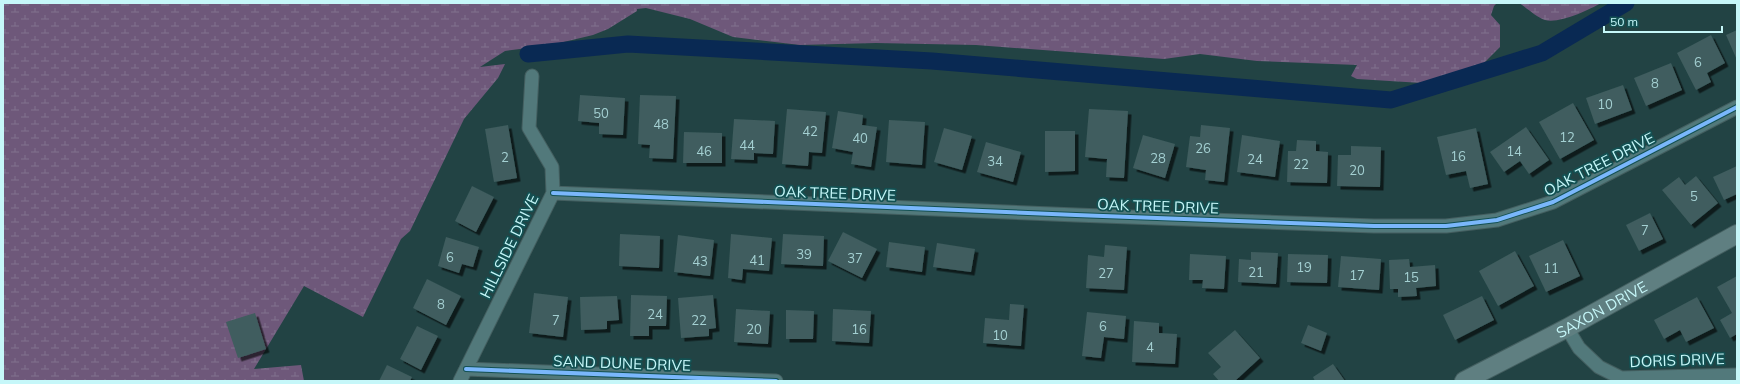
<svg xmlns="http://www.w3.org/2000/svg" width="1740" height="384" font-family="Mulish,sans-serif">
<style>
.wetland{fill:url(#wetland-marsh)}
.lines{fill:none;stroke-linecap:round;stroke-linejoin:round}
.canal{stroke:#092953;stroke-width:17}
.building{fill:#3f5d5e;filter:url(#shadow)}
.street-casing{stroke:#445f60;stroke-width:15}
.secondary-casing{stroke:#445f60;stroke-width:20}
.street{stroke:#52797b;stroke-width:13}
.secondary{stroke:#5f7f81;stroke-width:18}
.cycleway-casing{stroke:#135153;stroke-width:6}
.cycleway{stroke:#7ab7fb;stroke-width:4}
.labels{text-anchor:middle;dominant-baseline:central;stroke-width:3.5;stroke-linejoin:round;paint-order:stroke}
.number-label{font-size:13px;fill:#a4d0d2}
.street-label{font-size:15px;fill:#c6f7f9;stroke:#135153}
</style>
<defs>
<pattern id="wetland-marsh" width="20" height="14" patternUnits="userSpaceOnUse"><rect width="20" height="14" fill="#6e587a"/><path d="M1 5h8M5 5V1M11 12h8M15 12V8" fill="none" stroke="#81718e"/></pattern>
<filter id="shadow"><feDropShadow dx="3.5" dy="3.5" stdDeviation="0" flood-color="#0009"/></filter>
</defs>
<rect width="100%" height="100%" fill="#224344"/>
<path class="wetland" d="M3 3H1497L1494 6 1491 15 1500 25V47L1484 63 1422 83 1357 79 1351 76 1357 65 1257 61 1200 54 1164 59 976 45 876 43 800 45 733 37 690 19 646 8 637 9V11L608 29 593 35 551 45 505 51 480 67 505 64 498 78 464 119 410 231 401 239 363 317 304 286 254 369 301 365 304 381H3Z
M1519 3H1601C1589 10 1559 24 1545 20 1536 17 1527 8 1519 3Z"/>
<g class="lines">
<path class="canal" d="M528 54 628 44 932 61 1391 100 1542 53 1626 3"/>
</g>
<path class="building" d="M1737 30V60L1726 35Z
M1711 35 1725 63 1707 73 1711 82 1696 90 1677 53Z
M1671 63 1682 90 1646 106 1634 78Z
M1623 85 1632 110 1595 124 1586 98Z
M580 95 625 98 623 135 599 134V123L578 121Z
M640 95 676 96 673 159 649 158 650 145 638 144Z
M1573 103 1594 140 1560 159 1539 122Z
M787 109 826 112 822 153 809 152 808 166 782 164Z
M1089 109 1128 111 1124 178 1106 177 1107 159 1085 157Z
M838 111 863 115 862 125 877 127 871 167 851 164 853 152 832 148Z
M734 119 775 121 773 154 754 153V160L731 159Z
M889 120 925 122 922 165 886 162Z
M508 125 517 178 494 182 485 129Z
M1201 125 1230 128 1224 182 1205 180 1206 170 1186 167 1190 136 1200 137Z
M1526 127 1549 160 1529 174 1520 161 1504 172 1490 152Z
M944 128 972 136 962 170 934 162Z
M1476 128 1488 184 1470 188 1466 171 1446 175 1437 137Z
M1045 131H1075V171L1045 172Z
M684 132 722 133V163H683Z
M1143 135 1175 144 1165 178 1133 168Z
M1242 135 1280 141 1275 177 1237 172Z
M1297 140 1316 141V151L1328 152 1327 183 1287 182 1288 151H1296Z
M986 142 1021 152 1013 182 977 172Z
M1351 146 1381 147 1380 187 1337 186 1338 155H1351Z
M1737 166V194L1724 200 1713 177Z
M1696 176 1718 203 1691 225 1662 190 1679 177 1685 185Z
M472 186 494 197 476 232 455 221Z
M1650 213 1663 239 1639 251 1626 225Z
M843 232 877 249 862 278 828 261Z
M620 234 660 236 659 268 619 266Z
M731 234 772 238 769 271 743 269 742 280 728 278Z
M783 234 824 236 823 266 781 264Z
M678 235 714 240 710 276 674 272Z
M446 237 479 247 473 267 462 264 459 273 438 266Z
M1563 240 1580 276 1546 292 1529 256Z
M889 242 925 247 922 272 886 267Z
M937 243 975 249 971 272 933 267Z
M1105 245 1127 247 1124 290 1086 288 1088 255 1104 257Z
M1515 251 1534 286 1498 306 1479 271Z
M1251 252 1278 253 1276 284 1238 282 1239 259 1251 260Z
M1190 254 1226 256 1224 289 1202 288 1203 280H1189Z
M1288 254 1328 255 1327 283 1287 282Z
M1341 256 1381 259 1379 290 1338 287Z
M1409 259 1410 267 1435 265 1436 286 1416 288 1417 296 1398 297V289H1390L1389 260Z
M1737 276V334L1730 338 1720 320 1732 313 1717 287Z
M427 279 461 296 446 325 413 308Z
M534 293 568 297 563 337 529 333Z
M631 295 667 296 666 326H649V336H630Z
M713 295 716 328 709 329V336L681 338 678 298Z
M617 296 619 320 607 321V329L581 330 580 297Z
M1482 296 1494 320 1455 340 1443 315Z
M1697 297 1714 328 1686 342 1680 330 1664 339 1654 320Z
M1010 304 1024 305 1021 346 983 343 985 318 1009 320Z
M736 309 770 311 768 344 734 342Z
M833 309 871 311 869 343 832 341Z
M786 310 814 311 813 339H786Z
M1087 312 1126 316 1124 339 1104 337 1101 358 1082 356Z
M255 313 266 349 238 358 226 322Z
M1134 321 1159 323V333L1177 334 1175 364 1132 362Z
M1308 325 1327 333 1321 351 1301 343Z
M417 326 438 336 421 370 400 359Z
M1235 330 1260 358 1235 381H1219L1213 374 1221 367 1208 353Z
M1333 364 1345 381H1315L1313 377Z
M387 365 412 377 410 381H379Z"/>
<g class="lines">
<defs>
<path id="street" d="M553 193 1076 215 1374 226H1446L1497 220 1553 202 1737 107
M1567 328 1579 348 1599 367 1621 378 1737 375
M466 369 776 381
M460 381 553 193 552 167 529 128 532 76"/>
<g id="secondary">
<path id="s1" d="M1464 381 1567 328 1737 234"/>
</g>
</defs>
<use href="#street" class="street-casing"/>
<use href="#secondary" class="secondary-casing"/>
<use href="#street" class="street"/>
<use href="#secondary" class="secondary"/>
<defs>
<path id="cycleway" d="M553 193 1076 215 1374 226H1446L1497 220 1553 202 1737 107
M466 369 776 381"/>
</defs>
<use href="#cycleway" class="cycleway-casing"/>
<use href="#cycleway" class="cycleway"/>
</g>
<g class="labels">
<g class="number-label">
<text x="1698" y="62">6</text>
<text x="1655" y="83">8</text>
<text x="1605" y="104">10</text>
<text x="601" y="113">50</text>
<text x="661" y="124">48</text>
<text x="810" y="131">42</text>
<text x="1567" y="137">12</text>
<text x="860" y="138">40</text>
<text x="747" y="145">44</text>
<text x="1203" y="148">26</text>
<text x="704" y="151">46</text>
<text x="1514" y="151">14</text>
<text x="1458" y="156">16</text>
<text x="505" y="157">2</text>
<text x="1158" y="158">28</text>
<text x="1255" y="159">24</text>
<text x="995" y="161">34</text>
<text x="1301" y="164">22</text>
<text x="1357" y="170">20</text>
<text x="1694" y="196">5</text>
<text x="1645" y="230">7</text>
<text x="804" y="254">39</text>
<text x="450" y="257">6</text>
<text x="855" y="258">37</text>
<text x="757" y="260">41</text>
<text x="700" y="261">43</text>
<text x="1304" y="267">19</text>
<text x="1551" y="268">11</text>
<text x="1256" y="272">21</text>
<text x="1106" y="273">27</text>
<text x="1357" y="275">17</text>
<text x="1411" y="277">15</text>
<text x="441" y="304">8</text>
<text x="655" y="314">24</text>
<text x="556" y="320">7</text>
<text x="699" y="320">22</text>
<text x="1103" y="326">6</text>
<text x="754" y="329">20</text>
<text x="859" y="329">16</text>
<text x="1000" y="335">10</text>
<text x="1150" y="347">4</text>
</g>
<g class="street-label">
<text transform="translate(1599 164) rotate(-27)">OAK TREE DRIVE</text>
<text transform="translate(835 193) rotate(2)">OAK TREE DRIVE</text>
<text transform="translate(1158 206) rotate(2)">OAK TREE DRIVE</text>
<text transform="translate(509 246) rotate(-64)">HILLSIDE DRIVE</text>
<text stroke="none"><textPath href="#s1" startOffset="155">SAXON DRIVE</textPath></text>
<text transform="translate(1677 360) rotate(-2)">DORIS DRIVE</text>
<text transform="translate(622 363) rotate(2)">SAND DUNE DRIVE</text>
</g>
</g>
<rect width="1740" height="384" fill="none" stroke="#c6f7f9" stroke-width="8"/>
<path d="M1604 26v6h118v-6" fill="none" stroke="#c6f7f9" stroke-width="2"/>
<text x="1610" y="26" font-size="12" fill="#c6f7f9" stroke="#135153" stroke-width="3" paint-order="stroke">50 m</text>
</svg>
